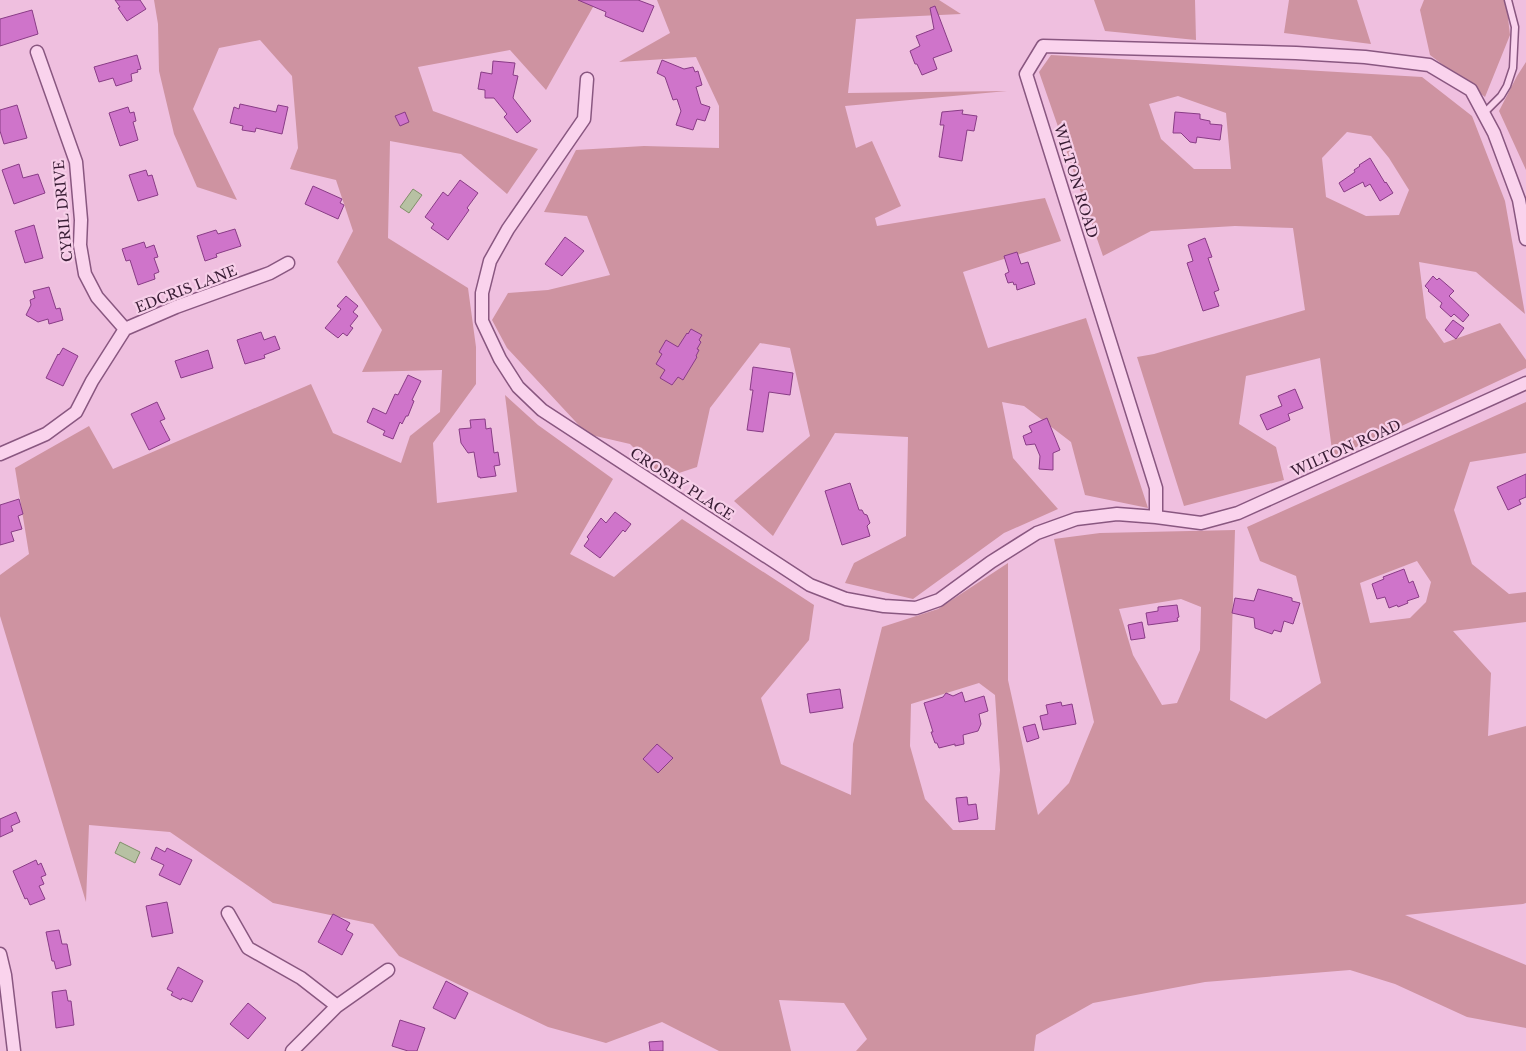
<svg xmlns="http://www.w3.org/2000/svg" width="1526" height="1051" font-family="'Libre Baskerville',serif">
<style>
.green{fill:#ce93a1;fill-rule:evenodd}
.water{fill:#b7c1a3;stroke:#808f69}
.building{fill:#cf74ca;stroke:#893c86}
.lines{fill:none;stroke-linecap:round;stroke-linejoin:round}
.service-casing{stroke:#895780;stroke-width:9}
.minor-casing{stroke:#895780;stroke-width:15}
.service{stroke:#fad3ed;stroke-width:6}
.minor{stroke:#fad3ed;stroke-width:12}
.labels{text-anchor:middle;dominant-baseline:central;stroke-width:4.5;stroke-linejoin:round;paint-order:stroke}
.street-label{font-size:14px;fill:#381c34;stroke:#f7cfe9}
</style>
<rect width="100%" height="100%" fill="#efbfdf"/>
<path class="green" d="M154 0H597L546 90 510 50 418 67 433 111 538 149 507 194 461 154 390 141 388 238 468 288 476 347V384L433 443 437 503 517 492 505 395 538 425 613 479 570 554 614 577 682 519 814 605 809 640 761 698 781 764 851 795 853 744 882 627 938 609 1008 563V680L1038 815 1069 783 1094 722 1054 539 1100 533 1235 530 1230 700 1266 719 1321 683 1296 576 1260 561 1247 527 1526 402V453L1470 462 1454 510 1472 564 1509 594 1526 592V622L1453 631 1491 673 1488 736 1526 726V903L1523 904 1405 915 1526 965V1028L1467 1017 1395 984 1350 970 1205 982 1093 1003 1036 1035 1034 1051H856L867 1039 844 1003 779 1000 791 1051H719L662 1022 606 1043 548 1027 399 956 373 924 273 903 170 832 89 825 86 902 0 616V575L29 554 15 468 89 426 113 469 311 384 333 433 401 463 410 436 440 412 442 370 362 372 382 330 337 262 353 231 336 180 290 169 298 148 292 76 260 40 219 48 193 109 237 200 197 187 174 134 159 71 158 24ZM1417 561 1431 582 1426 602 1410 618 1370 623 1360 583ZM1181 599 1201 607 1200 650 1177 703 1162 705 1133 655 1119 609ZM979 683 995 695 1000 770 995 830H953L925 799 910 746 911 704Z
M657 0H939L961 14 856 19 848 93 1007 91 845 106 856 148 872 141 901 206 875 218 877 226 1045 198 1061 241 963 272 988 348 1086 318 1148 508 1085 495 1071 442 1024 406 1002 402 1013 458 1058 509 1004 533 913 599 845 583 854 563 906 536 908 437 835 433 773 536 734 501 810 436 790 348 760 343 710 408 697 467 664 478 630 444 587 434 507 348 492 320 508 293 548 290 610 275 587 216 544 212 576 150 644 146 719 148V106L696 57 619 62 670 33Z
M1094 0H1195L1196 40 1105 31Z
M1289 0H1357L1371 44 1284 33Z
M1424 0H1506L1510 35 1485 97 1430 55 1420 10Z
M1051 55 1422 77 1472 116 1505 201 1525 314 1476 272 1419 262 1426 318 1444 343 1500 323 1526 360V368L1333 458 1320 358 1246 376 1239 424 1276 447 1284 480 1184 506 1137 357 1154 354 1305 310 1293 228 1235 226 1151 231 1103 256 1039 72ZM1178 96 1226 113 1231 169H1194L1161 139 1149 104ZM1347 132 1371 136 1389 158 1409 190 1399 215 1366 216 1326 197 1322 158Z
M1526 62V170L1499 111 1517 76Z"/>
<path class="water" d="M413 189 422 195 409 213 400 207Z
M120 842 140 852 135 863 115 853Z"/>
<path class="building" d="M115 0H140L146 9 127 21 118 8 120 7Z
M578 0H638L654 6 643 32 605 16 606 12Z
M935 6 952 51 933 58 937 69 922 75 917 64H915L910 51 920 46 916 36 934 29 930 8Z
M32 10 38 34 0 46V19Z
M137 55 141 69 137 70 138 72 131 74 132 81 116 86 113 78 99 82 94 67Z
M662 60 684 69 693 67 695 72 698 71 702 85 696 87 701 104 710 107 705 121 697 119 693 130 676 125 681 111 677 99 673 100 665 77 657 73Z
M493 61 515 63 513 75 518 76 513 98 531 121 517 133 504 117 507 114 494 98H485V90L478 89 481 72 492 74Z
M240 104 276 112 278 105 288 107 282 134 256 128 255 132 242 130 243 126 230 123 234 107 239 109Z
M17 105 27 138 4 144 0 131V110Z
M128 107 130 113 134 112 136 121 133 122 138 140 120 146 109 113Z
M963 110 962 114 977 116 974 131 967 130 962 161 939 157 944 125H940L942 112Z
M405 112 409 122 400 126 395 116Z
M1175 112 1200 114V119L1210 121V124L1222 125 1220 140 1197 137 1196 143 1190 142 1181 133H1173Z
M1370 158 1385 183 1386 182 1393 193 1380 201 1370 184 1365 187 1363 182 1344 192 1339 183 1355 172 1354 170 1360 166 1359 165Z
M19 164 23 178 38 174 45 193 14 204 2 170Z
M146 170 148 176 152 175 158 195 138 201 129 175Z
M460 180 478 193 467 208 469 210 448 240 431 228 434 224 425 217 443 192 448 196Z
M313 186 342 199 340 203 344 205 338 219 305 204Z
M34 225 43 258 25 263 15 231Z
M235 229 241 246 216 254 217 257 205 261 197 236 216 230 218 234Z
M565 237 584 251 562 276 545 264Z
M1205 238 1212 257 1208 258 1219 290 1214 292 1219 306 1203 311 1187 263 1193 261 1188 245Z
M144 242 146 248 154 245 158 257 154 258 159 272 154 274 155 279 138 285 130 260 126 261 122 249Z
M1017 252 1021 264 1028 262 1035 284 1017 290 1016 284 1014 285 1013 282 1008 283 1005 274 1009 272 1004 256Z
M1433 276 1437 280 1439 278 1454 291 1449 296 1469 315 1463 322 1454 314 1451 317 1440 307 1442 303 1428 291 1429 290 1425 286Z
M49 287 56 309 60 308 63 320 49 324 48 319 38 322 26 315 31 305 30 300 35 298 33 291Z
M346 296 358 306 353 312 358 316 350 326 353 328 347 336 343 333 338 338 325 328 341 309 337 306Z
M1453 320 1464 328 1456 339 1445 330Z
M691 329 702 335 699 340 701 342 697 349 699 350 696 356 697 357 683 380 678 377 672 385 660 378 665 370 656 364 662 354 659 352 666 340 678 347 687 333 688 334Z
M261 332 264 340 275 336 280 349 264 355 265 358 245 364 237 340Z
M63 348 78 356 63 386 46 378 58 354 59 355Z
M208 350 213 368 181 378 175 361Z
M753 367 793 373 790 395 769 392 763 432 747 430 753 390H750Z
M408 375 421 381 412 400 414 401 408 416H406L402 424 400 422 393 439 383 435 385 431 367 422 373 408 386 414 395 394 398 395Z
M1295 389 1303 408 1288 414 1290 420 1267 430 1260 415 1282 406 1278 396Z
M157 402 165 419 160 421 170 440 149 450 131 414Z
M1047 418 1060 450 1053 453V470L1039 469 1040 456 1035 444 1026 445 1023 436 1032 432 1029 426Z
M485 419 486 429 491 428 494 453 498 452 500 465 494 466 496 476 480 478V477H478L474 452 468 453 461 443 459 429 471 428 470 420Z
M1526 474V497L1519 500 1521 504 1508 510 1497 487Z
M850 483 859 510H862L864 514 867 515 870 523 867 526 870 536 842 545 825 491Z
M19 499 23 514 18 516 22 529 11 532 14 541 0 545V505Z
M615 512 631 524 625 532 623 530 600 558 584 546 589 539 587 537 601 518 606 523Z
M1404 569 1409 583 1413 581 1419 597 1407 601 1408 603 1398 607 1397 605 1389 608 1385 597 1377 599 1372 584 1384 579 1383 577Z
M1258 589 1292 598V601L1300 603 1293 624 1284 621 1281 632 1274 630 1272 634 1255 628 1254 618 1232 613 1235 598 1254 601Z
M1177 605 1179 617 1177 618 1178 621 1148 625 1146 613 1158 611V607Z
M1142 622 1145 638 1131 640 1128 625Z
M840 689 843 708 810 713 807 694Z
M962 692 965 702 984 696 988 711 979 714 981 724 978 731 963 735 964 744 955 746V744L939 748 937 743H935L931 732H933L924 703 943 697 946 693 953 696Z
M1061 702 1062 706 1072 704 1076 724 1043 730 1040 716 1048 714 1046 705Z
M1035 724 1039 738 1027 742 1023 727Z
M657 744 673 758 658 773 643 759Z
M967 797 968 805 976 804 978 819 959 822 956 798Z
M16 812 20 822 11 826 13 831 0 837V819Z
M156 847 165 852 167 848 192 860 180 885 159 875 164 865 151 859Z
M36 860 38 865 41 863 46 875 41 877 44 884 39 886 45 899 30 905 27 898 25 899 13 871Z
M167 902 173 933 152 937 146 906Z
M333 914 350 923 346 930 353 934 342 955 318 942Z
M59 930 62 944H67L71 965 56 969 54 961H52L46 932Z
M178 967 203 981 192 1002 182 998 181 1000 171 995 173 992 167 989Z
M446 981 468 993 455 1019 433 1008Z
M66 990 68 1001H71L74 1025 56 1028 52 992Z
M248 1003 266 1018 248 1039 230 1024Z
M400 1020 425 1028 417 1051H408L392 1046Z
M663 1041V1051H650L649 1042Z"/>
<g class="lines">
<defs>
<path id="service" d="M1484 113 1501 96 1507 86 1513 68 1515 27 1508 0"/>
<path id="minor" d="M37 52 76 162 81 220 80 245 85 274 97 297 125 329
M587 79 584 119 508 229 490 261 482 293V321L500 359 518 387 542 410 810 585 846 599 884 606 916 608 939 600 991 562 1037 533 1076 519 1117 514 1156 517 1201 523 1238 513 1526 383
M0 454 46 434 76 412 92 381 125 329 176 307 270 273 288 263
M1156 517V488L1026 74 1043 46 1296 53 1365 57 1429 65 1471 90 1494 133 1519 200 1526 239
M228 913 248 948 301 978 337 1006
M0 954 5 975 14 1051
M292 1051 337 1006 388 970"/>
</defs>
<use href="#service" class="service-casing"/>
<use href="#minor" class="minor-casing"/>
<use href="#service" class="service"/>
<use href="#minor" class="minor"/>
</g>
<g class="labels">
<g class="street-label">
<text transform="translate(1076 181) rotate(73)">WILTON ROAD</text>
<text transform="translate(63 211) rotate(-95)">CYRIL DRIVE</text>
<text transform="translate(186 289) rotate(-21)">EDCRIS LANE</text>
<text transform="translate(1346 448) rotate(-24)">WILTON ROAD</text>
<text transform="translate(682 484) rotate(33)">CROSBY PLACE</text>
</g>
</g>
</svg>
